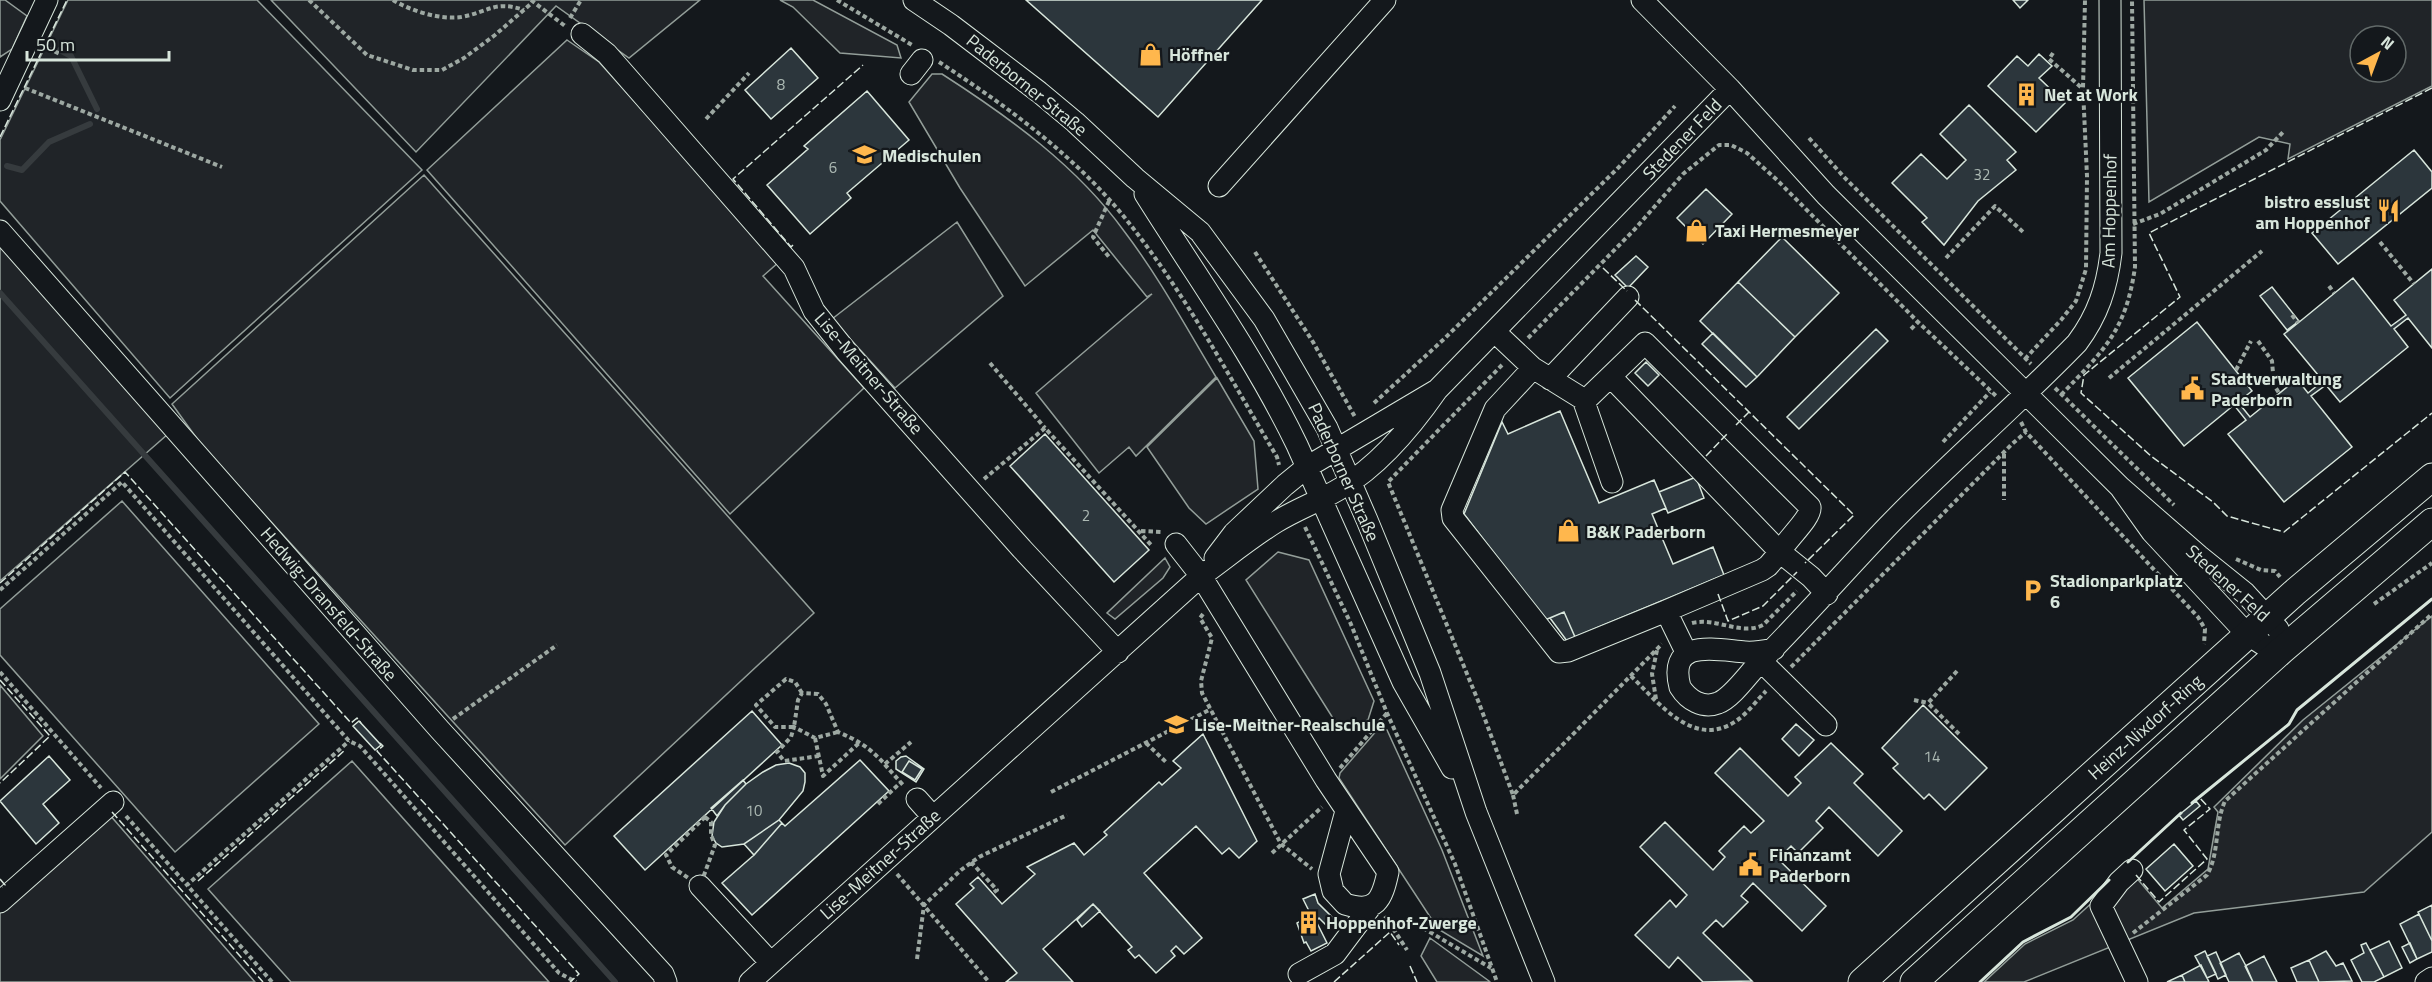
<svg xmlns="http://www.w3.org/2000/svg" width="2432" height="982" font-family="'Titillium Web',sans-serif">
<style>
.green{fill:#202428;stroke:#939e99;stroke-width:1.5;fill-rule:evenodd}
.lines{fill:none;stroke-linecap:round;stroke-linejoin:round}
.stream{stroke:#363b3e;stroke-width:6}
.building{fill:#2c363c;stroke:#d8e6dc;stroke-width:1.5}
.minor-casing{stroke:#d8e6dc;stroke-width:23}
.major-casing{stroke:#d8e6dc;stroke-width:29}
.path{stroke:#9da8a2;stroke-width:4;stroke-dasharray:4.5 3;stroke-linecap:butt}
.minor{stroke:#14181c;stroke-width:21}
.major{stroke:#14181c;stroke-width:27}
.fence{stroke:#d8e6dc;stroke-width:1.5;stroke-dasharray:8 3;stroke-linecap:butt}
.wall{stroke:#d8e6dc;stroke-width:3}
.labels{text-anchor:middle;dominant-baseline:central;stroke-width:4.5;stroke-linejoin:round;paint-order:stroke}
.number-label{font-size:15px;fill:#adbab4}
.poi-label{font-size:18px;font-weight:bold;fill:#d8e6dc;stroke:#14181c;text-anchor:start}
.street-label{font-size:18px;fill:#d8e6dc;stroke:#14181c}
</style>
<rect width="100%" height="100%" fill="#14181c"/>
<path class="green" d="M0 0H5L27 16 12 49 0 57Z
M68 0H257L422 170 170 398 0 201V140Z
M271 0H700L629 58 556 6 416 152Z
M780 0H813L897 45 901 58 840 53 793 7Z
M2144 0H2432V86L2288 159 2290 144 2259 137 2149 202ZM2360 36H2396V72H2360Z
M567 40 599 62 779 262 763 276 864 388 730 514 427 170Z
M932 74H942C1009 117 1077 166 1124 231 1159 277 1186 327 1216 377L1136 456 1129 447 1099 473 1036 393 1152 294 1147 297 1093 230 1025 286 960 188 909 102Z
M424 175 814 613 565 845 203 447 172 404Z
M957 222 1003 296 895 388 832 319Z
M0 245 168 434 0 581Z
M1217 378 1254 441 1258 489 1206 524 1189 508 1147 447Z
M122 501 319 724 175 852 0 655V609Z
M1278 552 1309 560 1374 701 1368 720 1341 731 1246 580Z
M1165 558 1170 567 1163 578 1115 619 1107 613Z
M2432 616V832L2364 892 2194 913 2024 982H1984L2025 944 2073 920 2129 869 2162 908 2208 869 2218 812 2214 807 2303 720Z
M0 685 43 736 0 779Z
M1378 729 1387 730 1442 850 1483 956 1438 929 1339 778 1340 773Z
M352 761 549 982H291L208 889Z
M109 814 255 982H0V911Z
M1430 938 1489 981 1490 982H1437L1421 956Z"/>
<g class="lines">
<path class="stream" d="M60 50 71 56 97 109
M7 166 22 170 49 142 90 124
M0 293 615 982"/>
</g>
<path class="building" d="M1026 0H1262L1158 117Z
M2013 0H2028L2020 8Z
M791 48 818 78 771 119 745 90Z
M2039 54 2052 66 2039 78 2065 103 2036 132 1988 86 2017 56 2028 66Z
M867 91 909 140 847 193 851 198 810 234 767 185 808 149 804 146Z
M1969 105 2016 152 2007 160 2016 170 1978 201 1944 245 1922 222 1927 218 1892 183 1921 154 1947 179 1966 160 1940 134Z
M2414 150 2432 172V188L2338 264 2312 233Z
M1706 189 1732 214 1703 244 1677 218Z
M1782 237 1839 293 1795 337 1738 282Z
M1636 256 1648 267 1628 288 1615 275Z
M2432 269V348L2408 318 2394 329 2408 347 2340 402 2326 385 2311 396 2352 447 2284 502 2228 434 2246 420 2234 405 2184 446 2128 378 2197 322 2252 391 2238 402 2250 417 2297 379 2308 393 2323 381 2284 334 2298 323 2353 278 2391 326 2406 315 2394 300Z
M1738 282 1795 337 1757 377 1700 321Z
M2272 287 2299 321 2287 330 2260 296Z
M1876 329 1888 341 1799 429 1787 417Z
M1713 333 1757 377 1746 387 1702 344Z
M1646 362 1659 375 1648 386 1635 373Z
M1560 411 1599 503 1654 480 1666 508 1652 514 1673 564 1713 547 1724 575 1575 637 1564 612 1545 620 1464 514 1502 422 1508 434Z
M1045 434 1149 550 1114 582 1010 466Z
M1696 477 1704 498 1668 513 1659 492Z
M1564 612 1575 637 1567 641 1550 618Z
M1923 705 1987 768 1945 810 1929 794 1924 799 1893 768 1898 764 1882 748Z
M752 711 782 745 645 870 614 836Z
M359 721 381 745 375 750 353 726Z
M1796 724 1814 740 1799 756 1782 739Z
M1203 734 1257 841 1239 858 1229 848 1222 854 1196 826 1144 873 1202 938 1184 954 1176 946 1171 951 1175 956 1156 973 1139 955 1135 958 1128 950 1132 947 1093 904 1043 949 1073 982H1006L1017 973 956 904 974 888 970 884 978 877 1002 904 1035 874 1027 867 1074 843 1084 855 1107 835 1104 832 1159 782 1162 785 1181 768 1173 761Z
M1831 743 1863 774 1854 783 1902 831 1878 856 1829 807 1816 821 1823 828 1798 853 1791 846 1778 859 1826 906 1802 931 1753 883 1741 896 1748 902 1723 927 1716 920 1703 933 1752 981 1703 982 1678 957 1669 968 1635 935 1670 900 1676 907 1687 895 1640 847 1665 822 1713 870 1725 857 1719 851 1744 826 1751 833 1764 821 1715 773 1740 748 1788 796 1801 783 1795 777Z
M49 756 70 780 43 804 59 823 36 844 0 801Z
M906 756 924 769 916 782 896 769V761L901 757Z
M860 760 889 791 752 915 722 883 754 855 782 823 785 826Z
M909 761 922 769 915 780 902 772Z
M789 763 800 767 805 773V782L803 791 779 820 744 844 722 847 716 843 712 836 714 822 725 805 746 784 763 772 776 765Z
M743 780 746 784 725 805 717 816 711 808Z
M2196 801 2200 806 2183 820 2179 815Z
M779 820 782 823 754 855 744 844Z
M2174 844 2193 866 2165 891 2146 869Z
M1315 894 1318 903 1335 920 1327 926 1319 918 1316 921 1327 943 1311 951 1306 942 1304 943 1297 923 1311 915 1303 899Z
M1093 904 1100 911 1082 927 1077 920Z
M2432 905V941L2418 912Z
M2419 914 2432 941V952L2417 959 2400 924Z
M2389 941 2402 968 2384 977 2370 950Z
M2366 943 2384 977 2374 982H2362L2351 960 2364 953 2361 945Z
M2410 943 2417 959 2410 963 2402 947Z
M2205 951 2216 974 2207 978 2195 956Z
M2326 951 2336 966 2343 963 2352 981 2319 982 2309 960Z
M2216 952 2226 975 2218 979 2207 956Z
M2239 953 2246 966 2253 982H2229L2220 963Z
M2264 956 2277 982H2253L2245 966Z
M2309 960 2319 982H2297L2291 968Z
M2201 965 2209 982H2185L2182 975Z
M2182 975 2185 982H2167Z"/>
<g class="lines">
<defs>
<path id="minor" d="M914 0 951 25 1039 92 1075 122 1135 178 1200 232 1264 319 1327 428 1367 520 1430 673 1476 812 1544 982
M1642 0 1730 89 1826 195 2120 487 2199 556 2245 593 2278 629 2283 641 2282 650 2267 647 2247 634 2152 532 2120 487
M582 34 607 54 794 268 814 311 846 351 1022 549 1118 652
M911 74 922 60
M0 100 47 0
M1219 186 1385 0
M1145 194C1197 277 1254 356 1297 445L1403 682 1452 768
M0 231 440 730 663 974 666 982
M1495 332 1533 368 1495 409 1452 510 1453 518 1559 652 1568 651 1666 611 1687 654
M1533 368 1583 399 1588 398 1645 343 1810 507C1812 517 1786 540 1780 552L1611 377
M1550 379 1628 297
M1583 399 1612 482
M1176 544 1201 576 1326 780 1388 872C1382 900 1376 914 1345 904L1333 891 1329 874 1346 811
M1215 558 1234 533 1285 485 1307 467 1437 390 1730 89
M1666 611 1762 570 1768 566 1780 552 1811 577 1827 594
M1774 649C1764 651 1755 653 1745 652 1717 650 1667 637 1680 687 1688 700 1703 709 1718 703 1732 698 1749 673 1760 662 1804 618 1845 571 1888 526 1949 463 2016 406 2077 343 2098 315 2107 287 2111 253L2110 0
M1761 661 1826 725
M917 799 933 817
M2132 870 2119 882 2101 906 2137 982
M700 886 771 963
M0 902 113 802
M1299 974 1335 954 1371 906
M750 982 1201 576C1226 558 1250 538 1276 522 1297 509 1320 501 1341 488 1380 465 1412 426 1437 390
M2426 982 2432 978"/>
<path id="major" d="M1862 982 2294 593 2432 477
M1914 982 2282 650 2432 522"/>
</defs>
<use href="#minor" class="minor-casing"/>
<use href="#major" class="major-casing"/>
<path class="path" d="M309 0 367 55 413 70H442L464 58 495 35 533 2
M393 0C411 11 440 20 461 17 489 12 494 0 524 10
M531 0 565 26 566 24
M837 0 912 45
M570 18 581 0
M48 48 60 54
M2053 53 2049 59 2083 89
M939 62C1008 107 1077 157 1129 223 1186 295 1230 378 1277 457L1279 465
M25 88 222 167
M706 119 749 73
M1809 138 1844 177 2031 364
M1109 201 1093 237 1109 257
M2133 224 2160 214 2266 150 2284 131
M2380 242 2414 284
M1255 252 1313 342 1355 417
M1946 258 1995 206 2023 232
M2329 286 2334 293
M2292 315 2298 323
M1911 329 1919 321
M1528 338 1635 229 1683 174 1714 149 1719 145H1731L1747 153 1777 180 1918 322 1996 396
M2258 341 2272 361 2274 385 2279 393
M2025 359 2061 320 2076 301 2086 269 2087 176 2083 89 2085 0
M990 363 1045 428
M1502 365 1388 482 1479 703 1513 795 1662 644
M2236 370 2251 341
M2109 378 2262 251
M2055 388 2174 505
M2061 395C2104 350 2126 331 2135 267L2132 0
M1374 403 1443 340 1619 167 1675 106
M2021 422 2026 432 2198 617 2205 629 2204 644
M1943 442 1990 392
M2004 454V500
M984 479 1045 428 1152 546
M1305 527 1350 622 1387 713 1455 864 1497 982
M1141 531 1162 532
M2236 559 2261 570 2275 571 2280 577
M0 590 122 482 349 741 360 746 559 973 576 982
M2374 604 2432 563
M1203 614 1200 618 1212 638 1201 681 1202 693 1281 844 1312 869
M1692 623C1716 617 1741 636 1763 625L1797 591
M1791 667 2012 444 2026 432
M1957 671 1928 703 1960 735
M0 672 101 788
M1631 676C1658 702 1694 750 1736 721 1747 714 1757 700 1766 691
M802 693 795 682 786 679 756 705 775 727H794L798 700 802 693 818 694 826 704 838 732C874 747 879 759 904 786
M1656 699 1652 674 1657 650
M1914 700 1928 703
M453 719 557 645
M815 738 823 776 860 742
M1146 743 1167 763
M819 756 784 761 777 752 791 737 794 727 815 738 838 732
M885 764 911 742
M1340 768 1387 713
M1051 792 1211 709
M1513 795 1517 814
M878 804 901 782
M126 816 187 885
M705 817 711 822V835L715 845 700 886 672 867 666 855Z
M1272 853 1322 807
M971 862 997 890 993 893
M897 874 989 982
M1385 916 1407 950
M1423 928 1491 968
M2133 933 2207 875C2220 852 2214 826 2225 801L2432 614
M917 959 924 905 961 870 979 857 1067 815
M272 982 187 885 349 741"/>
<use href="#minor" class="minor"/>
<use href="#major" class="major"/>
<path class="fence" d="M2432 88 2149 233 2180 297 2084 375 2081 393 2151 456 2213 502 2227 516 2284 532 2432 413
M0 137 67 0
M793 245 791 247 733 179 863 65
M1603 268 1627 291
M1635 300 1854 515 1805 563
M1736 425 1749 412
M1706 456 1728 433
M0 583 125 472 351 723 357 718 361 723
M1718 594 1728 621 1763 606 1797 572
M0 680 50 736 0 783
M380 743 383 746 377 751 579 974 570 982
M112 812 263 982
M2136 875 2159 902 2207 859 2184 830 2210 809 2199 797
M0 879 5 885 2 887
M198 881 345 750
M1410 966 1417 982
M1334 982 1390 932 1399 945"/>
<path class="wall" d="M2192 803 2289 724 2297 710 2432 599
M2128 862 2181 813
M1980 982 2023 942 2071 917 2109 880"/>
</g>
<defs>
<symbol id="shop-bare" viewBox="-9 -9 18 18"><path d="M-5-2.5h2.3a2.7 3.5 0 0 1 5.4 0H5L5.5 6h-11ZM-1.5-2.5h3a1.5 2.3 0 0 0-3 0Z" fill="#ffb74d" stroke="#14181c" stroke-width="2.5" paint-order="stroke"/></symbol>
<symbol id="building-bare" viewBox="-9 -9 18 18"><path d="M-4-6H4V6H1V3H-1V6H-4ZM-2.5-4.3h1.7v1.8h-1.7ZM.8-4.3h1.7v1.8H.8ZM-2.5-1h1.7V.8h-1.7ZM.8-1h1.7V.8H.8Z" fill="#ffb74d" stroke="#14181c" stroke-width="2.5" paint-order="stroke"/></symbol>
<symbol id="university-bare" viewBox="-9 -9 18 18"><path d="M0-5L7-2L0 1L-7-2ZM-4 1L0 2.5L4 1V4Q0 6-4 4Z" fill="#ffb74d" stroke="#14181c" stroke-width="2.5" paint-order="stroke"/></symbol>
<symbol id="restaurant-bare" viewBox="-9 -9 18 18"><path d="M-5-6h1v4h1v-4h1v4h1v-4h1v5L-1.5 .5V6h-2V.5L-5-1ZM5-6V6H3V1.5H1.5Q1.5-4 5-6Z" fill="#ffb74d" stroke="#14181c" stroke-width="2.5" paint-order="stroke"/></symbol>
<symbol id="civic-bare" viewBox="-9 -9 18 18"><path d="M-.6-6.5H3V-4.5H.6V-3L4-1V1h2V6H-6V1h2V-1L-.6-3ZM-1.2 2.5V6h2.4V2.5Z" fill="#ffb74d" stroke="#14181c" stroke-width="2.5" paint-order="stroke"/></symbol>
<symbol id="parking-bare" viewBox="-9 -9 18 18"><path d="M-3.5-5.5H1a3.5 3.5 0 0 1 0 7H-1V5.5H-3.5ZM-1-3.4V-.6H.8a1.4 1.4 0 0 0 0-2.8Z" fill="#ffb74d" stroke="#14181c" stroke-width="2.5" paint-order="stroke"/></symbol>
<symbol id="school-bare" viewBox="-9 -9 18 18"><path d="M0-5L7-2L0 1L-7-2ZM-4 1L0 2.5L4 1V4Q0 6-4 4Z" fill="#ffb74d" stroke="#14181c" stroke-width="2.5" paint-order="stroke"/></symbol>
</defs>
<g fill-rule="evenodd">
<use href="#shop-bare" x="1134" y="38" width="33" height="33"/>
<use href="#building-bare" x="2010" y="78" width="33" height="33"/>
<use href="#university-bare" x="848" y="138" width="33" height="33"/>
<use href="#restaurant-bare" x="2372" y="194" width="33" height="33"/>
<use href="#shop-bare" x="1680" y="214" width="33" height="33"/>
<use href="#civic-bare" x="2176" y="372" width="33" height="33"/>
<use href="#shop-bare" x="1552" y="514" width="33" height="33"/>
<use href="#parking-bare" x="2016" y="574" width="33" height="33"/>
<use href="#school-bare" x="1160" y="708" width="33" height="33"/>
<use href="#civic-bare" x="1734" y="848" width="33" height="33"/>
<use href="#building-bare" x="1292" y="906" width="33" height="33"/>
</g>
<g class="labels">
<g class="number-label">
<text x="781" y="84">8</text>
<text x="833" y="167">6</text>
<text x="1982" y="174">32</text>
<text x="1086" y="515">2</text>
<text x="1932" y="756">14</text>
<text x="754" y="810">10</text>
</g>
<g class="poi-label">
<text x="1169" y="54">Höffner</text>
<text x="2044" y="94">Net at Work</text>
<text x="882" y="155">Medischulen</text>
<text x="2370" y="201" text-anchor="end">bistro esslust<tspan x="2370" dy="21">am Hoppenhof</tspan></text>
<text x="1715" y="230">Taxi Hermesmeyer</text>
<text x="2211" y="378">Stadtverwaltung<tspan x="2211" dy="21">Paderborn</tspan></text>
<text x="1586" y="531">B&amp;K Paderborn</text>
<text x="2050" y="580">Stadionparkplatz<tspan x="2050" dy="21">6</tspan></text>
<text x="1194" y="724">Lise-Meitner-Realschule</text>
<text x="1769" y="854">Finanzamt<tspan x="1769" dy="21">Paderborn</tspan></text>
<text x="1326" y="922">Hoppenhof-Zwerge</text>
</g>
<g class="street-label">
<text transform="translate(1027 85) rotate(39)">Paderborner Straße</text>
<text transform="translate(1682 139) rotate(-46)">Stedener Feld</text>
<text transform="translate(2109 211) rotate(-89)">Am Hoppenhof</text>
<text transform="translate(869 373) rotate(49)">Lise-Meitner-Straße</text>
<text transform="translate(1344 472) rotate(66)">Paderborner Straße</text>
<text transform="translate(2228 583) rotate(42)">Stedener Feld</text>
<text transform="translate(329 604) rotate(49)">Hedwig-Dransfeld-Straße</text>
<text transform="translate(2145 727) rotate(-42)">Heinz-Nixdorf-Ring</text>
<text transform="translate(880 864) rotate(-42)">Lise-Meitner-Straße</text>
</g>
</g>
<g transform="translate(2378 54) rotate(41)"><circle r="28" fill="#14181c" stroke="#626a69" stroke-width="1.5"/>
<path d="M0-4.5L10 22L0 15L-10 22Z" fill="#ffb74d"/>
<text y="-9" font-size="16" font-weight="bold" text-anchor="middle" fill="#d8e6dc">N</text>
</g>
<path d="M27 51v9h142v-9" fill="none" stroke="#d8e6dc" stroke-width="3"/>
<text x="36" y="51" font-size="18" fill="#d8e6dc" stroke="#14181c" stroke-width="4.5" paint-order="stroke">50 m</text>
</svg>
